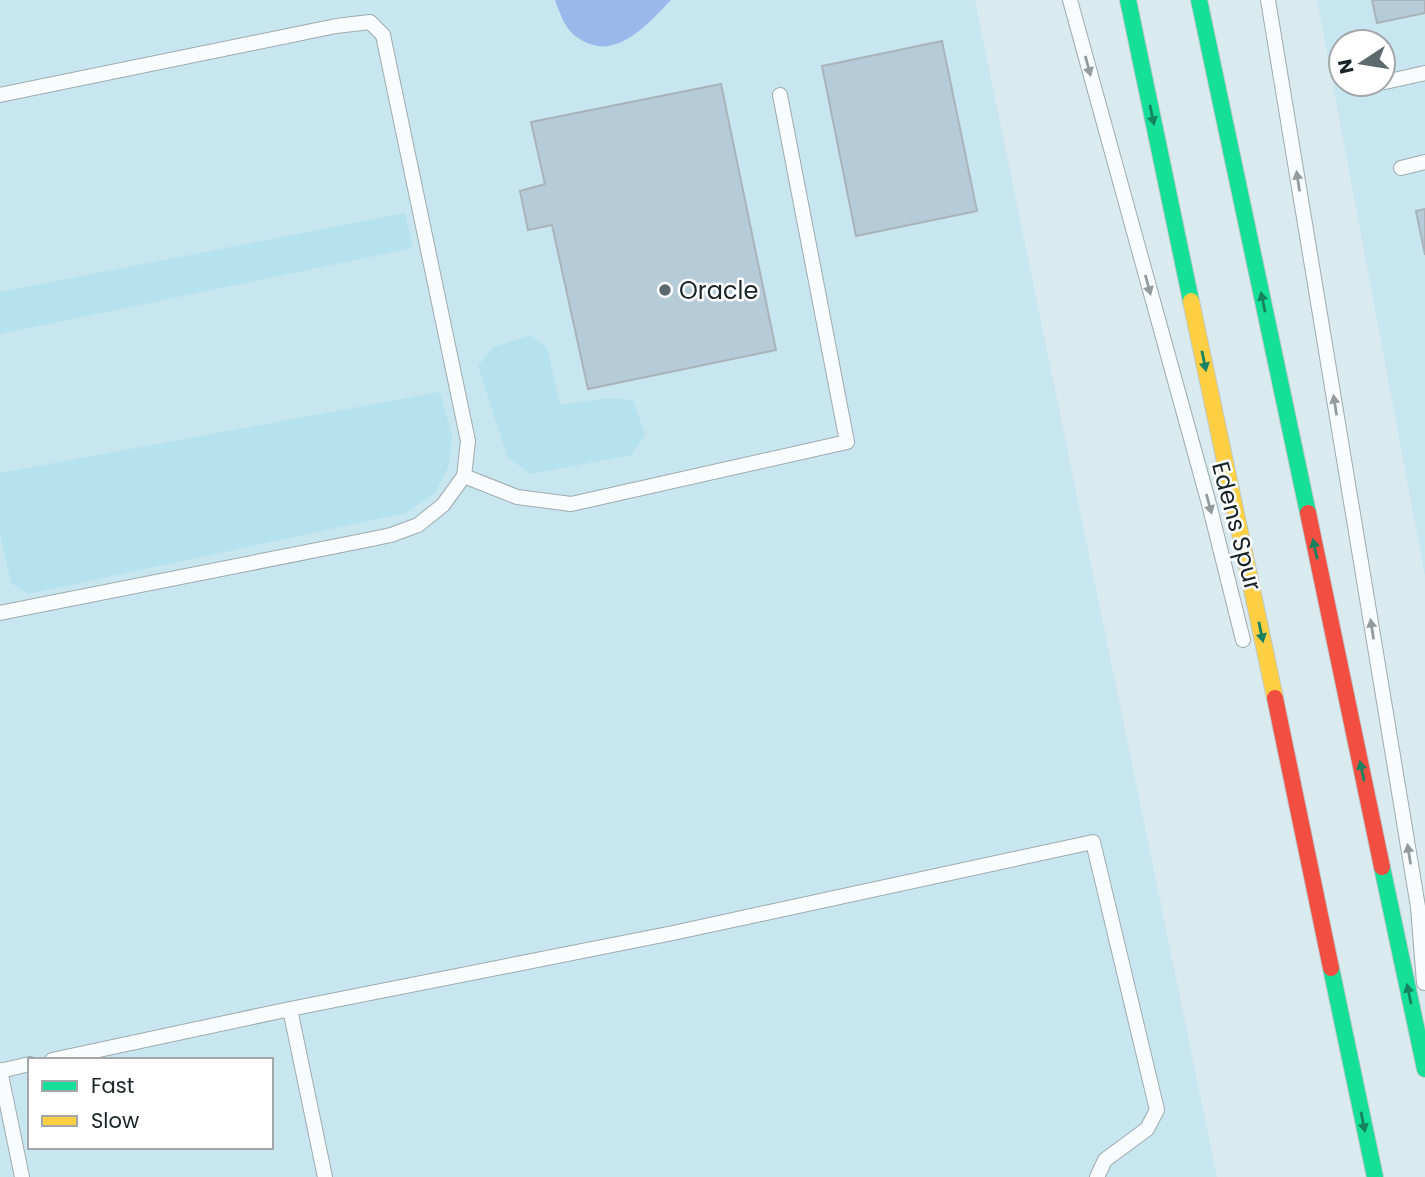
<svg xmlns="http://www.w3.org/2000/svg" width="1425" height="1177" font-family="Poppins,sans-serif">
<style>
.built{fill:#c8e6ef;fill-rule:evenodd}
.green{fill:#b6e1ee}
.water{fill:#9ab9ea}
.building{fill:#b5ccd8;stroke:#a8b4b9;stroke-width:2}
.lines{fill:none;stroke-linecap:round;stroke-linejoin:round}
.lane-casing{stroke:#9eabaf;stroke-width:16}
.fast-casing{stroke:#bfc8ca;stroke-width:18}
.slow-casing{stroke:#bfc8ca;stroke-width:18}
.jam-casing{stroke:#bfc8ca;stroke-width:18}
.lane{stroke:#f9fcfd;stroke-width:14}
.fast{stroke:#16e098;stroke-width:16}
.slow{stroke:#ffcf43;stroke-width:16}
.jam{stroke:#f24e42;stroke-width:16}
.oneway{fill:#949b9d}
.oneway2{fill:#178260}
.poi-dot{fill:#5c6a6e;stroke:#fff;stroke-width:2.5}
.labels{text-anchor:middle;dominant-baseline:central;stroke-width:5;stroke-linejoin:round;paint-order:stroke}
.poi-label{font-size:24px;fill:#182428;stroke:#fff;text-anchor:start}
.street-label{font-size:24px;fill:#182428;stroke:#fff}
</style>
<rect width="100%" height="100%" fill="#daebf0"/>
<path class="built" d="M0 0H975L1217 1177H0ZM30 1060H271V1147H30Z
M1317 0H1425V577ZM1341 42H1383V84H1341Z"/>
<path class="green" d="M405 213 413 248 0 334V292Z
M531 335 547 348 560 405 608 398 633 400 645 435 631 455 531 474 508 458 478 366 493 347Z
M440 392 452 436 449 466 435 493 406 513 28 594 11 583 0 533V473Z"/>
<path class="water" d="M555 0H671C651 20 622 56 590 44 568 36 563 22 555 0Z"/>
<path class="building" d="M1372 0H1425V13L1377 23Z
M942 41 977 211 856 236 822 66Z
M721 84 776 350 588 389 552 225 528 230 520 191 545 184 531 122Z
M1425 209V255L1416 211Z"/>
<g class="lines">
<defs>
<path id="lane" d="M1070 0 1209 504 1243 640
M1268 0 1418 907 1424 983
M1385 82 1425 73
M0 95 336 26 370 22 383 35 468 441 464 476 443 505 418 525 391 535 362 541 0 613
M1401 168 1425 162
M464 476 517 497 571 504 847 442 780 95
M290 1009 673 933 1093 842 1157 1110 1147 1129 1105 1160 1097 1177
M52 1060 290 1009 325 1177
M0 1070 22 1177
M0 1071 30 1064"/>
<path id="fast" d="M1128 0 1191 301
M1199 0 1308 513
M1382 867 1425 1069
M1331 968 1375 1177"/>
<path id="slow" d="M1191 301 1275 698"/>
<path id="jam" d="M1308 513 1382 867
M1275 698 1331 968"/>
</defs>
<use href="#lane" class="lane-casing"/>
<use href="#fast" class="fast-casing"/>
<use href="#slow" class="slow-casing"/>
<use href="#jam" class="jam-casing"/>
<use href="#lane" class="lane"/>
<use href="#fast" class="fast"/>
<use href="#slow" class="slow"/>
<use href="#jam" class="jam"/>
</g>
<defs><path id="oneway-solid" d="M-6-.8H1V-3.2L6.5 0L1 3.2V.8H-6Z" transform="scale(1.75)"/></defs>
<g class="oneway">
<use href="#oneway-solid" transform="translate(1088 66) rotate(75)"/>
<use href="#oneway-solid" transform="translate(1298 181) rotate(-99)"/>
<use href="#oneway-solid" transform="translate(1148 285) rotate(75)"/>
<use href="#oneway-solid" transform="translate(1335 405) rotate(-99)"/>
<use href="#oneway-solid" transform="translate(1209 504) rotate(75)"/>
<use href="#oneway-solid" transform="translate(1372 629) rotate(-99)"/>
<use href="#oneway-solid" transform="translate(1409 854) rotate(-99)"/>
</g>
<g class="oneway2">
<use href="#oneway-solid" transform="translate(1152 115) rotate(78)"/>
<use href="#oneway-solid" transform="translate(1263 302) rotate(-102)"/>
<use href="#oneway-solid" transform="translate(1204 361) rotate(78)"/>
<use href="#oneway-solid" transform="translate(1315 549) rotate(-102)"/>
<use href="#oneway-solid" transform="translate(1261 632) rotate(78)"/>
<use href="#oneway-solid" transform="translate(1362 771) rotate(-102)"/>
<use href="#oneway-solid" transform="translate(1409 994) rotate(-102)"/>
<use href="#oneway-solid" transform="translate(1363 1122) rotate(79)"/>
</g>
<circle class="poi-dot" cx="665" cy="290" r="7"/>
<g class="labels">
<g class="poi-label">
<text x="679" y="290">Oracle</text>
</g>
<g class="street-label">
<text transform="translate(1237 526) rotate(75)">Edens Spur</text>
</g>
</g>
<rect x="28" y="1058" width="245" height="91" fill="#ffffff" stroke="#a3a7a9" stroke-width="2"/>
<rect x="42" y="1081" width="35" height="10" fill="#16e098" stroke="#a3a7a9" stroke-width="2"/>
<text x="91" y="1093" font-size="21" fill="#182428">Fast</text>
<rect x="42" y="1116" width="35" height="10" fill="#ffcf43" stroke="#a3a7a9" stroke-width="2"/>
<text x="91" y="1128" font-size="21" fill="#182428">Slow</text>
<g transform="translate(1362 63) rotate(258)"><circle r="33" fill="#ffffff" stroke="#a3a7a9" stroke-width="2"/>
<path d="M0-5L12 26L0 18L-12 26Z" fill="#5c6a6e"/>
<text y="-10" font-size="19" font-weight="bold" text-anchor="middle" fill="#182428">N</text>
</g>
</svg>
